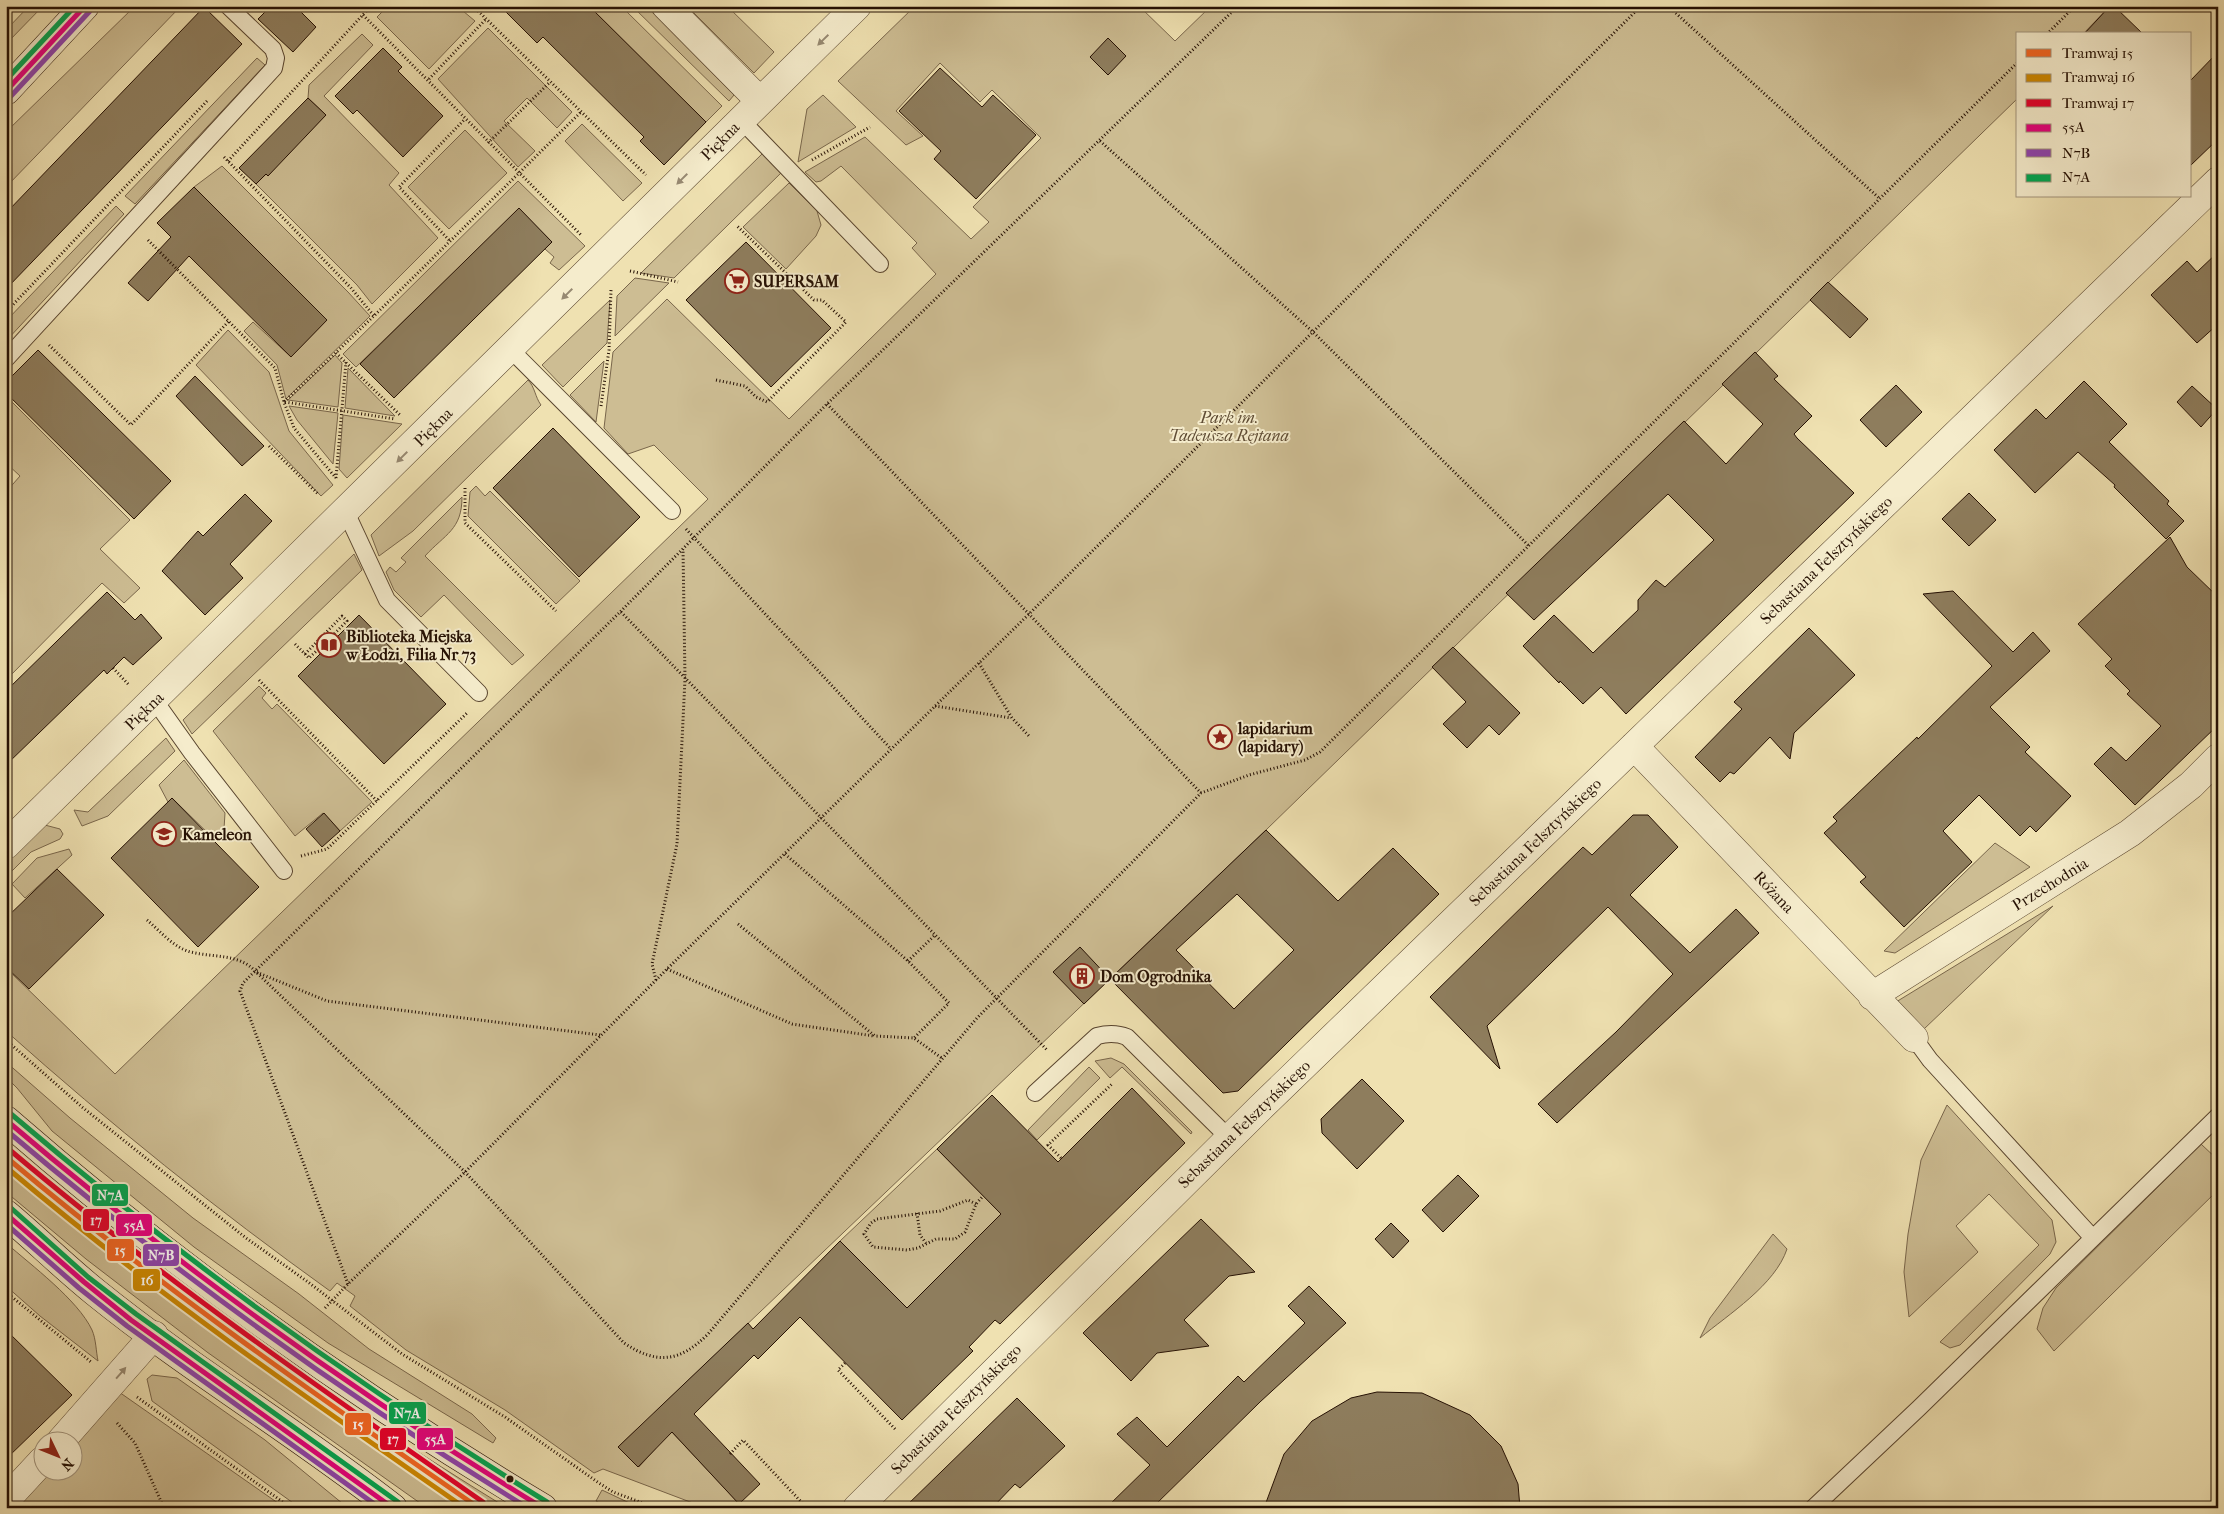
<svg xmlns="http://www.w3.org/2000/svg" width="2224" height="1514" font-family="'IM FELL French Canon',serif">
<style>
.green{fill:#cdbd93;stroke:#79664b;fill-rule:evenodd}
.building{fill:#8e7d5d;stroke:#251003;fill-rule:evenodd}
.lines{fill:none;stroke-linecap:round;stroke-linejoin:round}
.lane-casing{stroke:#58442e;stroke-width:18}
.street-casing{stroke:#58442e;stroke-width:29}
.secondary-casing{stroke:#251003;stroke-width:29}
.path{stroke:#251003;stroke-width:3;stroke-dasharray:1 2.5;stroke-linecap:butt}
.lane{stroke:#f5eccc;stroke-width:16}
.street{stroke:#f5eccc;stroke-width:28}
.secondary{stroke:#f5eccc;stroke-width:28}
.bus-1-casing{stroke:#f5eccc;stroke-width:9}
.bus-2-casing{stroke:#f5eccc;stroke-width:9}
.bus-3-casing{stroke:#f5eccc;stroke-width:9}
.bus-1{stroke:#e5007d;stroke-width:5}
.bus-2{stroke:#8e44ad;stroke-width:5}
.bus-3{stroke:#00a651;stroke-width:5}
.tram-1-casing{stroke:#f5eccc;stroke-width:9}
.tram-2-casing{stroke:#f5eccc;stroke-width:9}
.tram-3-casing{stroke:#f5eccc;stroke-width:9}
.tram-1{stroke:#f26522;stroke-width:5}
.tram-2{stroke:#cd8801;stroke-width:5}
.tram-3{stroke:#e4002b;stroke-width:5}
.oneway{fill:#978972}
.bus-dot{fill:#251003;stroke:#f5eccc;stroke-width:2}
.labels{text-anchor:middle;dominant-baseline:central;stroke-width:4;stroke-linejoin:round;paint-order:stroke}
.street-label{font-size:16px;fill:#251003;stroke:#f5eccc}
.poi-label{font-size:16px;font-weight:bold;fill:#251003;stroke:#f5eccc;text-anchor:start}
.park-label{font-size:16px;font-style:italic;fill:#604d35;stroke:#f5eccc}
.line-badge{stroke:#f5eccc;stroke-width:2}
.badge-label{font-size:14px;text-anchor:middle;font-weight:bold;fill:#fff}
</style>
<rect width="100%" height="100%" fill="#efe1b1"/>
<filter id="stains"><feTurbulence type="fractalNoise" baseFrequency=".004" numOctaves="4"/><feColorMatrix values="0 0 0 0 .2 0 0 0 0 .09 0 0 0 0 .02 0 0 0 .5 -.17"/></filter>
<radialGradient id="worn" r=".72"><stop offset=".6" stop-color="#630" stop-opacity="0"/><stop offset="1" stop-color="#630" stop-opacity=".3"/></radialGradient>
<path class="green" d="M29 6H43L6 44V30Z
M135 6H181L6 187V132Z
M388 6H457L475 21 429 69 377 17Z
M589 6H621L722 106 706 122Z
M632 6H646L734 95 729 101Z
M687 6H727L774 52 754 73Z
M915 6H1139L1175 41 1211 6H2110L2083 34H2018V98L1266 830 654 1413 743 1508H706L603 1469 594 1473 505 1410 406 1350 350 1306 355 1296 337 1283 330 1291C217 1210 110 1124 6 1031V968L115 1074 708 499 654 445 628 454 604 428 613 352 667 299 789 419 936 274 912 248 917 243 841 166 821 181 816 182 805 172 865 137 971 239 989 222 973 207 1041 138 992 90 980 102 940 63 896 111 923 136 906 145 838 81ZM637 1429 656 1448 639 1467 618 1447Z
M488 28 572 112 557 128 527 98 504 121 535 151 518 167 438 79Z
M362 34 373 45 324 96 399 173 389 185 438 238 372 304 357 285 256 184 326 115 308 98 309 85Z
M257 58 265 65 135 204 125 196Z
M823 95 856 127 798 162 807 109Z
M582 124 642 183 623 201 565 141Z
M465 130 507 173 449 229 408 187Z
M764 152 783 171 674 278 641 273Z
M222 166 348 292 370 316 286 399 277 365 244 331 253 322 291 357 327 320 194 187Z
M518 181 585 246 559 270 550 263 554 257 545 249 552 242 519 209 356 367 343 354Z
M789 183 817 211 821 225 816 236 786 269 743 227Z
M116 206 124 214 6 341V321Z
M635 278 669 283 615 336 617 296Z
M610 300 607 343 563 387 542 365Z
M228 330 269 372 289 431 333 485 321 496 196 365Z
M335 355 342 363 338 407 288 400Z
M604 361 596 422 570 395Z
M348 368 395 416 345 408Z
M528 380C535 387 535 397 541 405L413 531 379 556 371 535Z
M6 396 130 520 100 549 140 588 124 603 102 583 6 680V492L20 476 6 463Z
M289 406 338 413 333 464 297 420Z
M343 415 402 424 347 478 339 469Z
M476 486 485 496 490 491 580 581 556 604 468 516 470 492Z
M462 497C462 530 445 534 425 556L524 655 512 665 444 595 421 617 394 590 386 572 390 567 396 572 406 562 401 558Z
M354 554 362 570 192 734 183 720Z
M259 686 266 693 262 698 272 709 277 704 372 802 340 831 323 813 295 836 213 731Z
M166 738 175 751 108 816 82 826 74 810 88 812Z
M184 760 225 813 224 829 215 840 172 798 168 802 159 785Z
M41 824 60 829 63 834 60 839 31 852 6 877V859Z
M1995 843 2030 867 1895 953 1884 951Z
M69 849 72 855 25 898 12 884 37 858Z
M2053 906 1924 1029 1896 1002Z
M1111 1058 1124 1064 1192 1132 1191 1134 1122 1067 1110 1078 1095 1061Z
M6 1062 70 1118 193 1218 299 1294 369 1349 472 1414 496 1438 493 1443 328 1343 194 1247 52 1131 17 1088 6 1077Z
M1089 1067 1100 1078 1037 1140 1028 1130Z
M1947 1105 2052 1220 2056 1242 2050 1254 1960 1345 1950 1348 1940 1342 2039 1245 1989 1194 1956 1226 1978 1252 1909 1317 1904 1272 1908 1234 1921 1160Z
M6 1144C162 1280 331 1400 507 1508H427L207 1352 86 1259 6 1192Z
M2201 1144 2218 1160V1190L2054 1351 2037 1329 2043 1308 2056 1288Z
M937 1149 1001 1214 907 1308 840 1241Z
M1773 1234 1787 1249C1775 1285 1729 1314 1700 1338L1710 1318Z
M6 1243C31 1265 78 1300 92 1330 96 1339 96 1351 98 1361L40 1316 6 1286Z
M152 1375 177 1378 265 1440 348 1508H300L152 1401 147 1379Z
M119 1392 285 1508H15L48 1472H72L73 1445Z
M602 1490 640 1508H608L596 1501Z"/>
<path class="building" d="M271 6H295L316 27 293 52 258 19Z
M500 6H589L706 122 664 165 640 141 644 137 543 37 537 43Z
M2110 6H2114L2143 34H2084Z
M204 7 242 44 6 289V213Z
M1108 38 1126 56 1108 75 1090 57Z
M383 48 402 67 398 71 443 116 403 157 357 110 353 114 335 96Z
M2218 52V139L2190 166V81Z
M940 68 982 107 993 95 1036 135 976 199 934 159 941 151 899 111Z
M308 98 326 115 268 176 266 174 256 184 239 168Z
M194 187 327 320 291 357 189 256 148 301 128 283 171 237 157 223Z
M519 208 552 242 394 398 360 364Z
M746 242 831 328 771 387 686 300Z
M2218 252V324L2197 343 2151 295 2187 261 2197 272Z
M1828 282 1868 319 1850 338 1810 300Z
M38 350 171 481 134 519 6 393V382Z
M1755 352 1778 376 1774 379 1812 416 1794 434 1797 438 1854 493 1626 714 1601 687 1583 704 1560 681 1559 683 1523 646 1554 615 1593 653 1638 610V600L1656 580 1665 587 1714 540 1668 494 1534 620 1506 593 1684 421 1726 464 1763 424 1722 384Z
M195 376 264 446 242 466 176 396Z
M2084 381 2127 424 2109 442 2169 501 2167 504 2184 521 2166 539 2114 487 2115 485 2078 452 2035 493 1994 450 2036 409 2046 419Z
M1896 385 1922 412 1886 447 1860 420Z
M2192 386 2217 409 2201 427 2177 402Z
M553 428 640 517 579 577 493 488Z
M1969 493 1996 520 1969 546 1942 519Z
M245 494 272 521 230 564 243 578 205 615 162 571 198 531 203 536Z
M2170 537 2187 567 2218 597V725L2135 805 2094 764 2111 747 2126 761 2161 726 2127 694 2130 691 2105 666 2112 659 2078 624Z
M1953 591 2013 652 2033 632 2050 651 1990 707 2030 747 2025 752 2071 796 2036 832 2030 826 2020 836 1979 795 1943 831 1972 862 1904 927 1860 882 1866 877 1824 833 1837 821 1833 817 1917 737 1918 739 1992 666 1923 594Z
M107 592 135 620 141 614 162 638 133 665 124 657 107 674 104 670 6 765V691Z
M359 615 446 704 384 764 298 676Z
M1809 628 1855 675 1794 733 1790 759 1770 737 1734 774 1730 772 1720 782 1695 757 1742 709 1734 702Z
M1453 647 1520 713 1499 735 1489 725 1467 748 1443 724 1466 702 1432 667Z
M172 798 259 887 198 947 111 858Z
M324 813 340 831 322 847 306 829Z
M1633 815H1648L1678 847 1630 895 1690 953 1736 909 1759 933 1557 1123 1538 1104 1616 1032 1673 974 1608 907 1487 1026 1500 1069 1430 997 1583 847 1592 855Z
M1266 830 1338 901 1393 848 1439 894 1238 1091 1223 1093 1110 979ZM1237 894 1294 950 1234 1009 1176 950Z
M57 869 104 915 29 989 6 967V918Z
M1080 947 1110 979 1084 1004 1053 972Z
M1362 1079 1404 1121 1357 1169 1322 1133 1321 1119Z
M1132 1088 1185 1143 1000 1324 995 1320 969 1347 973 1351 902 1420 800 1317 758 1359 754 1355 694 1414 760 1484 739 1504 672 1432 638 1467 618 1447 748 1323 753 1329 840 1241 907 1308 1001 1214 937 1149 992 1095 1058 1162Z
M1458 1175 1479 1196 1443 1232 1422 1210Z
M1201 1219 1255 1272 1229 1276 1184 1320 1209 1346 1157 1353 1131 1381 1083 1333Z
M1391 1223 1409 1241 1393 1258 1375 1239Z
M1309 1286 1346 1323 1260 1402 1152 1508H1106L1150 1465 1117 1434 1137 1417 1167 1447 1238 1376 1244 1382 1305 1323 1288 1306Z
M6 1330 72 1395 6 1459Z
M1377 1392 1422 1393 1470 1415 1501 1446 1518 1484 1520 1508H1264L1284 1454 1312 1421 1351 1398Z
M1017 1398 1065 1446 1020 1488 1015 1484 992 1508H904Z"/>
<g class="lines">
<defs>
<path id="lane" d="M741 120 880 264
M511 350 672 511
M6 359 274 68 276 58 273 49 228 6
M346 512 387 600 479 693
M155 701 192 753 284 871
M1914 1038 1930 1060 2092 1237
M1035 1093 1097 1036C1108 1033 1117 1033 1127 1037L1229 1138
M1813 1508 1919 1408 2218 1116"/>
<path id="street" d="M666 6 760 101
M1634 746 1914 1038
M6 845 857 6
M1872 996 2130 833 2191 785 2218 758
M60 1442 154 1335
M6 1500 42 1461
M857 1508 1260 1108 2218 181"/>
<path id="secondary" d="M6 91 85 6
M6 1120C172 1265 354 1395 543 1508
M6 1214C36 1239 64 1267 95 1292 190 1369 296 1432 393 1508"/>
</defs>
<use href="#lane" class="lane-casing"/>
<use href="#street" class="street-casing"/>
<use href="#secondary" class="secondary-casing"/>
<path class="path" d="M473 6 646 175
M1668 6 1879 198
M363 15 582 236
M2047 34 2075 6
M429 79 486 19
M1100 141 1312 331 1529 546
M488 143 550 82
M224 157 351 288 374 316
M812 160 870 127
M228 161 371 6
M148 240 275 368 284 402 294 428 336 478
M449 240 399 187 465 119
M630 271 678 282
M6 312 207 101
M49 345 131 425 230 320
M336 353 400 415
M716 380 745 386 756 397 767 402 846 322 822 300H814L736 225
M284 402C385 307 482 209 581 112
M285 402 395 419
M827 404 1201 793
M601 406 609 350 611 290
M269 446 319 495
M336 478 346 362
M465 488V523L556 611
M686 529 891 749
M621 612 1047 1050
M295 644 309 658 326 642
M305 654 342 616 347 621 326 642 328 645
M979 663 1012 718 1030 737
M113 668 129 685
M259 680 377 801
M935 706 1011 718
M785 854 908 961 949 1003 914 1038
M301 856 327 849 467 713
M147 920C160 931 174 948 191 952 214 958 239 953 256 972
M738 924 875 1036 914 1038 943 1059
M908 961 935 935
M667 969 792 1024 874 1036
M656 980 652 964 677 844 685 679 683 549
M600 1035 327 1001 256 972 465 1172 624 1343C657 1365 680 1362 708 1334L977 1018 1201 793 1249 775 1305 760 1320 752 2018 62
M6 1040 82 1107 246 1238 308 1282 402 1354 505 1417 599 1483 613 1492 656 1508
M1061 1158 1048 1145 1112 1084
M976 1204 968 1200 940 1211 877 1219 871 1223 864 1234 873 1247 907 1250 918 1248 936 1239H955L965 1232 976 1204 983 1196
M917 1213 920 1235 926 1243
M348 1284 240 991 243 983 620 612 827 404 1238 6
M6 1292 91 1362
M325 1308 348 1284 465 1172 667 969 1029 614 1641 6
M845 1363 838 1370 896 1430
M137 1397 291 1508
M117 1423 135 1443 164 1508
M730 1454 743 1440 807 1508"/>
<use href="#lane" class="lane"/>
<use href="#street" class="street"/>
<use href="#secondary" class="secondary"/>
<defs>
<path id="bus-1" d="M6 91 85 6
M6 1120C175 1264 353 1392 543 1508
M6 1214 84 1282 131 1320 393 1508"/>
<path id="bus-2" d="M11 96 90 11
M6 1130C171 1270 344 1395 528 1508
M6 1224 79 1288 127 1326 380 1508"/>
<path id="bus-3" d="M6 80 75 6
M11 1114C180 1258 358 1386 547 1502
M11 1208 88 1277 136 1314 398 1502"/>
</defs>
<use href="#bus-1" class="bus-1-casing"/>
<use href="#bus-2" class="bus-2-casing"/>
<use href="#bus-3" class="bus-3-casing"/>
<use href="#bus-1" class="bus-1"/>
<use href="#bus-2" class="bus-2"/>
<use href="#bus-3" class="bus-3"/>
<defs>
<path id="tram-1" d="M6 1157C156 1284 317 1396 479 1508"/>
<path id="tram-2" d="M6 1167C152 1291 308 1399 465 1508"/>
<path id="tram-3" d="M11 1151C161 1278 322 1390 483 1502"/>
</defs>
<use href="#tram-1" class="tram-1-casing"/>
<use href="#tram-2" class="tram-2-casing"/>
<use href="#tram-3" class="tram-3-casing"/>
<use href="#tram-1" class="tram-1"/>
<use href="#tram-2" class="tram-2"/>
<use href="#tram-3" class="tram-3"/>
</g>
<defs><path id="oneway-solid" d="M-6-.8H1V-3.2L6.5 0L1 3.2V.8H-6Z" transform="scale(1.25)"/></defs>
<g class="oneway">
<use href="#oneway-solid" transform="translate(823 40) rotate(136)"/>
<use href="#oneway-solid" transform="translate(682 179) rotate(135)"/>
<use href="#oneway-solid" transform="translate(567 294) rotate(135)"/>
<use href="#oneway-solid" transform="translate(402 457) rotate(135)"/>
<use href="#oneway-solid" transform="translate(121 1373) rotate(-49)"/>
</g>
<defs>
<symbol id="supermarket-ring" viewBox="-11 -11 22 22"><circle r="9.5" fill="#f5eccc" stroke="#8f2418" stroke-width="1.5"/><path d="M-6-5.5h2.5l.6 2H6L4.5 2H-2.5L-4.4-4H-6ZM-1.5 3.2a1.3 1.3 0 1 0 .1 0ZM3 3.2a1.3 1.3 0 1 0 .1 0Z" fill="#8f2418"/></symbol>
<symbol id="library-ring" viewBox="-11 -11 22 22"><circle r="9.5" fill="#f5eccc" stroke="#8f2418" stroke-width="1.5"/><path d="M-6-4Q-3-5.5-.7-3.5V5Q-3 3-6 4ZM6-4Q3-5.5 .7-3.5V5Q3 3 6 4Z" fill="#8f2418"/></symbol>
<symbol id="sight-ring" viewBox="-11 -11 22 22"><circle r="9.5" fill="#f5eccc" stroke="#8f2418" stroke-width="1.5"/><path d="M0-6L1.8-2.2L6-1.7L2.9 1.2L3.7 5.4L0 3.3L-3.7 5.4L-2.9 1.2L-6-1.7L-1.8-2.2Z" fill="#8f2418"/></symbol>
<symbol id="school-ring" viewBox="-11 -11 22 22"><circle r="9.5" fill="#f5eccc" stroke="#8f2418" stroke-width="1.5"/><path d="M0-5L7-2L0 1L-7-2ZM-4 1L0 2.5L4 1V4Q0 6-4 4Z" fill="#8f2418"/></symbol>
<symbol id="building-ring" viewBox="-11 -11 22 22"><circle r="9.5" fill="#f5eccc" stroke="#8f2418" stroke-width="1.5"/><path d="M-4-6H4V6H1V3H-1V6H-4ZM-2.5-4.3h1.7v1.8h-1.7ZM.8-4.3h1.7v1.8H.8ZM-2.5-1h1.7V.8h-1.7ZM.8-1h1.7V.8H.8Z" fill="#8f2418"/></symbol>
</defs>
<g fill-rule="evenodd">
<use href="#supermarket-ring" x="723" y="267" width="28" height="28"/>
<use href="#library-ring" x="315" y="631" width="28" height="28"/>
<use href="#sight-ring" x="1206" y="723" width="28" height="28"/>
<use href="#school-ring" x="150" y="820" width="28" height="28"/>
<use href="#building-ring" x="1068" y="962" width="28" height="28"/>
</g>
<circle class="bus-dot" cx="510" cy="1479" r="4.5"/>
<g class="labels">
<g class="street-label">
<text transform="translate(720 141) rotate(-45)">Piękna</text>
<text transform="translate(433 427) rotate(-45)">Piękna</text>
<text transform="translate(1826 560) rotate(-44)">Sebastiana Felsztyńskiego</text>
<text transform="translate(144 711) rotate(-44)">Piękna</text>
<text transform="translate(1535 842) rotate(-44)">Sebastiana Felsztyńskiego</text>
<text transform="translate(2050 884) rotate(-32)">Przechodnia</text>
<text transform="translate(1774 892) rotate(47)">Różana</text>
<text transform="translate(1244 1124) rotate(-44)">Sebastiana Felsztyńskiego</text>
<text transform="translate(956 1409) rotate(-45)">Sebastiana Felsztyńskiego</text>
</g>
<g class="poi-label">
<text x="754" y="281">SUPERSAM</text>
<text x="346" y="636">Biblioteka Miejska<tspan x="346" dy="18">w Łodzi, Filia Nr 73</tspan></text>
<text x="1238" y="728">lapidarium<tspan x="1238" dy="18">(lapidary)</tspan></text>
<text x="182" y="834">Kameleon</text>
<text x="1100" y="976">Dom Ogrodnika</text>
</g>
<g class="park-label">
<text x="1229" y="417">Park im.<tspan x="1229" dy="18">Tadeusza Rejtana</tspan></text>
</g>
</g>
<g class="line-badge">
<rect x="91" y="1183" width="38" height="24" rx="5" fill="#00a651"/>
<rect x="82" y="1208" width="28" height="24" rx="5" fill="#e4002b"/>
<rect x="115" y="1213" width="38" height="24" rx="5" fill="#e5007d"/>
<rect x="106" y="1238" width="29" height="24" rx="5" fill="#f26522"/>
<rect x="142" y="1243" width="38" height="24" rx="5" fill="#8e44ad"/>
<rect x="132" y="1268" width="29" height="24" rx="5" fill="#cd8801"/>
<rect x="388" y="1401" width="39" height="24" rx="5" fill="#00a651"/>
<rect x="344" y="1412" width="28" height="24" rx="5" fill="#f26522"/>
<rect x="379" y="1427" width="28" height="24" rx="5" fill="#e4002b"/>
<rect x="416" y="1427" width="38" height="24" rx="5" fill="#e5007d"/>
</g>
<g class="badge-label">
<text x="110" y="1200">N7A</text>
<text x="96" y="1225">17</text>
<text x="134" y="1230">55A</text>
<text x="120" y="1255">15</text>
<text x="161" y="1260">N7B</text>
<text x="147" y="1285">16</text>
<text x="407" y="1418">N7A</text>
<text x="358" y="1429">15</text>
<text x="393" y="1444">17</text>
<text x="435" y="1444">55A</text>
</g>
<rect width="2224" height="1514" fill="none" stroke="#efe1b1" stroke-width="25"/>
<rect x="8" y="8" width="2209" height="1499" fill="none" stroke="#251003" stroke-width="2.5"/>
<rect x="12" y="12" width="2199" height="1489" fill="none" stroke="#251003"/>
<rect x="2016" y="32" width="175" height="165" fill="#f5eccc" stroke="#a2947c"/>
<rect x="2026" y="49" width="25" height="8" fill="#f26522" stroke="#a2947c"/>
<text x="2062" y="58" font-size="15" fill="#251003">Tramwaj 15</text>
<rect x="2026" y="74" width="25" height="8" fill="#cd8801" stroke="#a2947c"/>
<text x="2062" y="82" font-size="15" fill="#251003">Tramwaj 16</text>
<rect x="2026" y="99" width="25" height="8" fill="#e4002b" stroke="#a2947c"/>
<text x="2062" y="108" font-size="15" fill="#251003">Tramwaj 17</text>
<rect x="2026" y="124" width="25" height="8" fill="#e5007d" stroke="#a2947c"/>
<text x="2062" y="132" font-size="15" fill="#251003">55A</text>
<rect x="2026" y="149" width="25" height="8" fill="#8e44ad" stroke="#a2947c"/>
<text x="2062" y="158" font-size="15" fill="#251003">N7B</text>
<rect x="2026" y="174" width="25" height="8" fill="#00a651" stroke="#a2947c"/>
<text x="2062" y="182" font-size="15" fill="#251003">N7A</text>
<g transform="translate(58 1456) rotate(133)"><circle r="24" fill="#f5eccc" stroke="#a2947c"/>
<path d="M0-4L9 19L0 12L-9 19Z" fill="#8f2418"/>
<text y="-8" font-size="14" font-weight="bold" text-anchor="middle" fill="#251003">N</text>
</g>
<rect width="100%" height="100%" filter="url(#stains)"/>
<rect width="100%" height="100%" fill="url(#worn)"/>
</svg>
